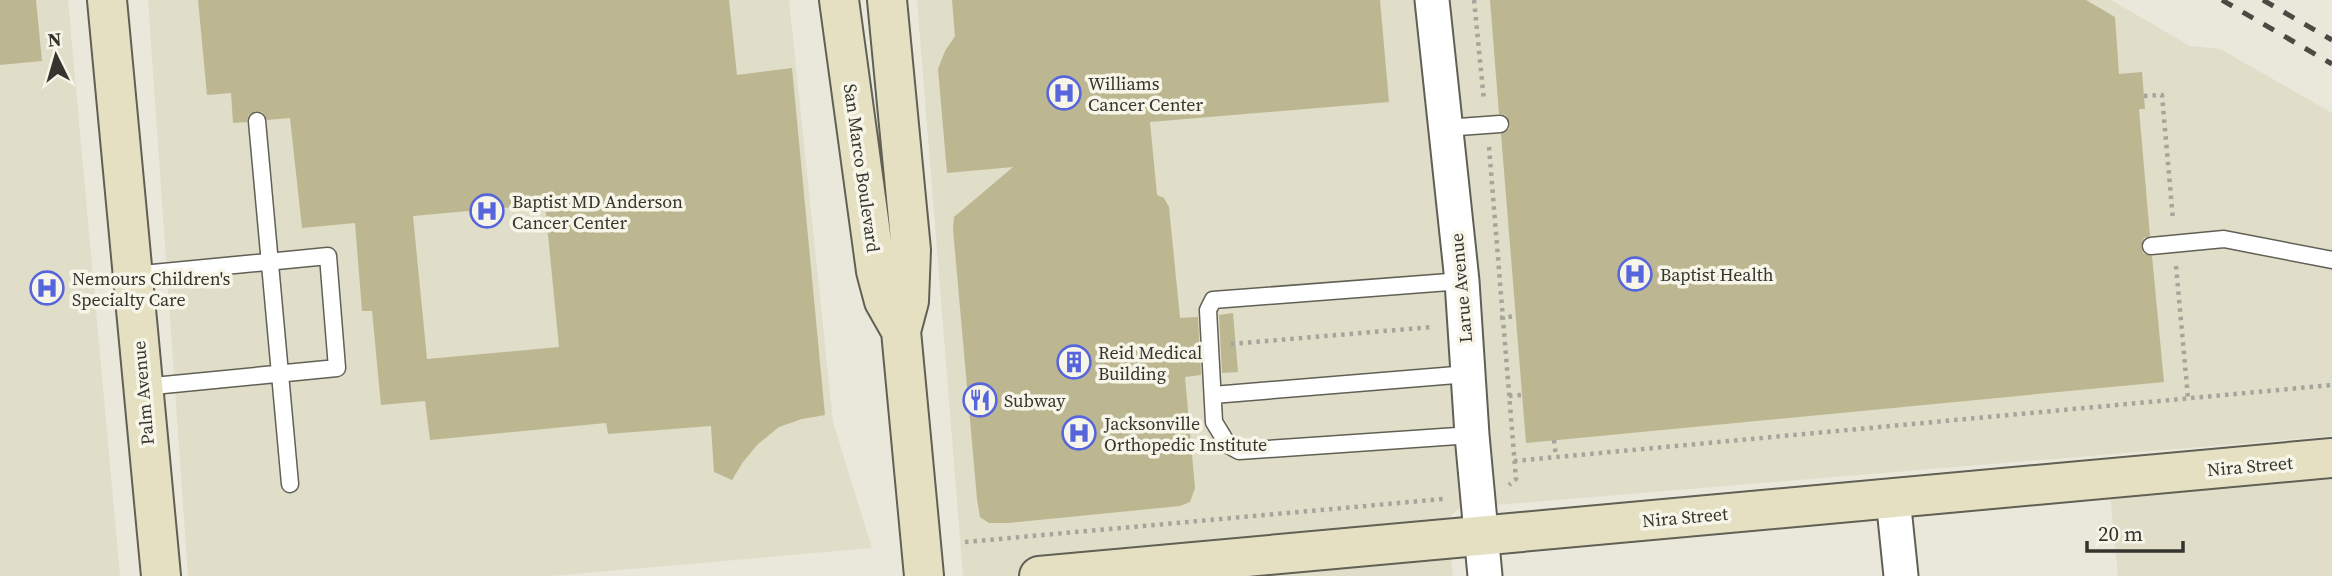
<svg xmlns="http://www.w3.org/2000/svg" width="2332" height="576" font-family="'Source Serif 4',serif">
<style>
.built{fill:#e0ddc9}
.building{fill:#bdb791;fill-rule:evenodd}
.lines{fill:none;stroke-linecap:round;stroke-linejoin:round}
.lane-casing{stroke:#616055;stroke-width:19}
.street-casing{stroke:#616055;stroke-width:37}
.secondary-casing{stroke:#616055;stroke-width:42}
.path{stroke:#a7a59b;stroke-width:4.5;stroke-dasharray:3.5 5;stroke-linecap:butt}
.lane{stroke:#fff;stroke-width:16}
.street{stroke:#fff;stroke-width:33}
.secondary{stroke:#e5e0c1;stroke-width:38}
.rail{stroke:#4a4943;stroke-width:5;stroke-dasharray:12 12;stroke-linecap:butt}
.labels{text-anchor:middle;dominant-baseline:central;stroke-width:7;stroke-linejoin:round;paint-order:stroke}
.poi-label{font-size:18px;fill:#35342f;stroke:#f7f5e8;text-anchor:start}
.street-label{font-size:18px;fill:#35342f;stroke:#f7f5e8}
</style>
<rect width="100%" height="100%" fill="#eae8db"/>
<path class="built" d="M0 0H68L120 576H0Z
M148 0H789L833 422 872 548 551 576H188Z
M917 0H2111L2190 46 2220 49 2332 113V436L1459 508 1447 520 1453 576H963Z
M2332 441V576H2118L2110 494Z"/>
<path class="building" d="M0 0H36L42 61 0 65Z
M198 0H729L737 75 792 68 825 415 802 419 779 427 758 444 743 462 732 480 714 472 711 426 608 434 606 423 430 440 425 401 381 405 372 311H362L355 223 302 228 290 118 267 120 262 112 255 111 248 116 247 122 233 123 231 93 207 95ZM545 204 559 347 427 359 413 216Z
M952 0H1380L1389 102 1150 122 1157 195 1164 198 1169 207 1180 318 1198 317 1201 375 1185 377 1195 488 1190 502 1180 506 1008 523H989L980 517 977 499 953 229 954 217 1013 167 947 173 938 69 945 51 955 36Z
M1490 0H2086L2115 17 2119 74 2142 72 2145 109H2139L2150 236 2144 238 2141 246 2143 253 2152 256 2164 382 1526 443 1501 134 1509 129 1510 123 1505 115 1499 114Z
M1233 313 1238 372 1222 373 1219 315Z"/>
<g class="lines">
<defs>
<path id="lane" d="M257 121 290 484
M1445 128 1500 124
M2151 246 2224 239 2332 260
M132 275 328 256 337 368 143 387
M1462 281 1213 300 1208 310 1214 422 1228 445 1239 451 1472 435
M1213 395 1468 374"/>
<path id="street" d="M1432 0 1462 281 1472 435 1485 576
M1893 498 1901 576"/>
<path id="secondary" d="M107 0 161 576
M839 0 876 271 884 301 901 331
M887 0 911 250 909 301 901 331 924 576
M1039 576 2332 458"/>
</defs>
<use href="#lane" class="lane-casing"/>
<use href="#street" class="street-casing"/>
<use href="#secondary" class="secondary-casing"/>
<path class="path" d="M1474 0 1484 101
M2144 96 2162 95 2173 220
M1489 147 1516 479 1509 485
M2176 266 2188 398
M1500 318 1516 316
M1231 344 1432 327
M1509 396 1522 395
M1554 440 1556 457
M1514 461 2332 385
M965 542 1443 499"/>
<use href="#lane" class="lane"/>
<use href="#street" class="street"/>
<use href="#secondary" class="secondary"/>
<path class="rail" d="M2222 0 2332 64
M2263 0 2332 40"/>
</g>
<defs>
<symbol id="hospital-ring" viewBox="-11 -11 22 22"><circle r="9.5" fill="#f7f5e8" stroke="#5765dc" stroke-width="1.5"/><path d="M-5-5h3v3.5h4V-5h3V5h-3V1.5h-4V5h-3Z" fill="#5765dc"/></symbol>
<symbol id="building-ring" viewBox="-11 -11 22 22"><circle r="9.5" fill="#f7f5e8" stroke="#5765dc" stroke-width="1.5"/><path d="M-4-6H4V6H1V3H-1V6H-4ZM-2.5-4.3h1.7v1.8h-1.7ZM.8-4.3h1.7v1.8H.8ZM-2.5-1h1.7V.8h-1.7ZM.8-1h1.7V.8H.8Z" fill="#5765dc"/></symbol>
<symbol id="restaurant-ring" viewBox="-11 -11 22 22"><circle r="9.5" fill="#f7f5e8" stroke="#5765dc" stroke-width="1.5"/><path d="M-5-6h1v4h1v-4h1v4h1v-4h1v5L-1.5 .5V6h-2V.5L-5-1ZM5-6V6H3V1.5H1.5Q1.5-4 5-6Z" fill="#5765dc"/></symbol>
</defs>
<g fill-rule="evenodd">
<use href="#hospital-ring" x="1045" y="74" width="38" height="38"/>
<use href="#hospital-ring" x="468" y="192" width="38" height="38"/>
<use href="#hospital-ring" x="1616" y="255" width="38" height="38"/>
<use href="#hospital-ring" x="28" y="269" width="38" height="38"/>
<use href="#building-ring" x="1055" y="343" width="38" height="38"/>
<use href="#restaurant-ring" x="961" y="381" width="38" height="38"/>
<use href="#hospital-ring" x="1060" y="414" width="38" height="38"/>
</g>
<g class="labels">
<g class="poi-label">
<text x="1088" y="83">Williams<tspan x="1088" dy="21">Cancer Center</tspan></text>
<text x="512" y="201">Baptist MD Anderson<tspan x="512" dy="21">Cancer Center</tspan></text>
<text x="1660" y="274">Baptist Health</text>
<text x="72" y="278">Nemours Children's<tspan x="72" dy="21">Specialty Care</tspan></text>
<text x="1098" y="352">Reid Medical<tspan x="1098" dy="21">Building</tspan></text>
<text x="1004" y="400">Subway</text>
<text x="1104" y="423">Jacksonville<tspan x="1104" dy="21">Orthopedic Institute</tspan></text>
</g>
<g class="street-label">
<text transform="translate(862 168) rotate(82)">San Marco Boulevard</text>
<text transform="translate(1461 288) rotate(-95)">Larue Avenue</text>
<text transform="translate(143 393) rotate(-95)">Palm Avenue</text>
<text transform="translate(2250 466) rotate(-5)">Nira Street</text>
<text transform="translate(1685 517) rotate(-5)">Nira Street</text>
</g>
</g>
<g transform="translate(56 56) rotate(355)" stroke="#f7f5e8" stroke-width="5" paint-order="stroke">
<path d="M0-5L12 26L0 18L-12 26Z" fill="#35342f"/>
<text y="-10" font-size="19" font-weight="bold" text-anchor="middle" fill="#35342f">N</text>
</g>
<path d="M2087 541v10h96v-10" fill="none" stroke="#35342f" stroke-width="3.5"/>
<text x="2098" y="541" font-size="21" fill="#35342f" stroke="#f7f5e8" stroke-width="5" paint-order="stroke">20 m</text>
</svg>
